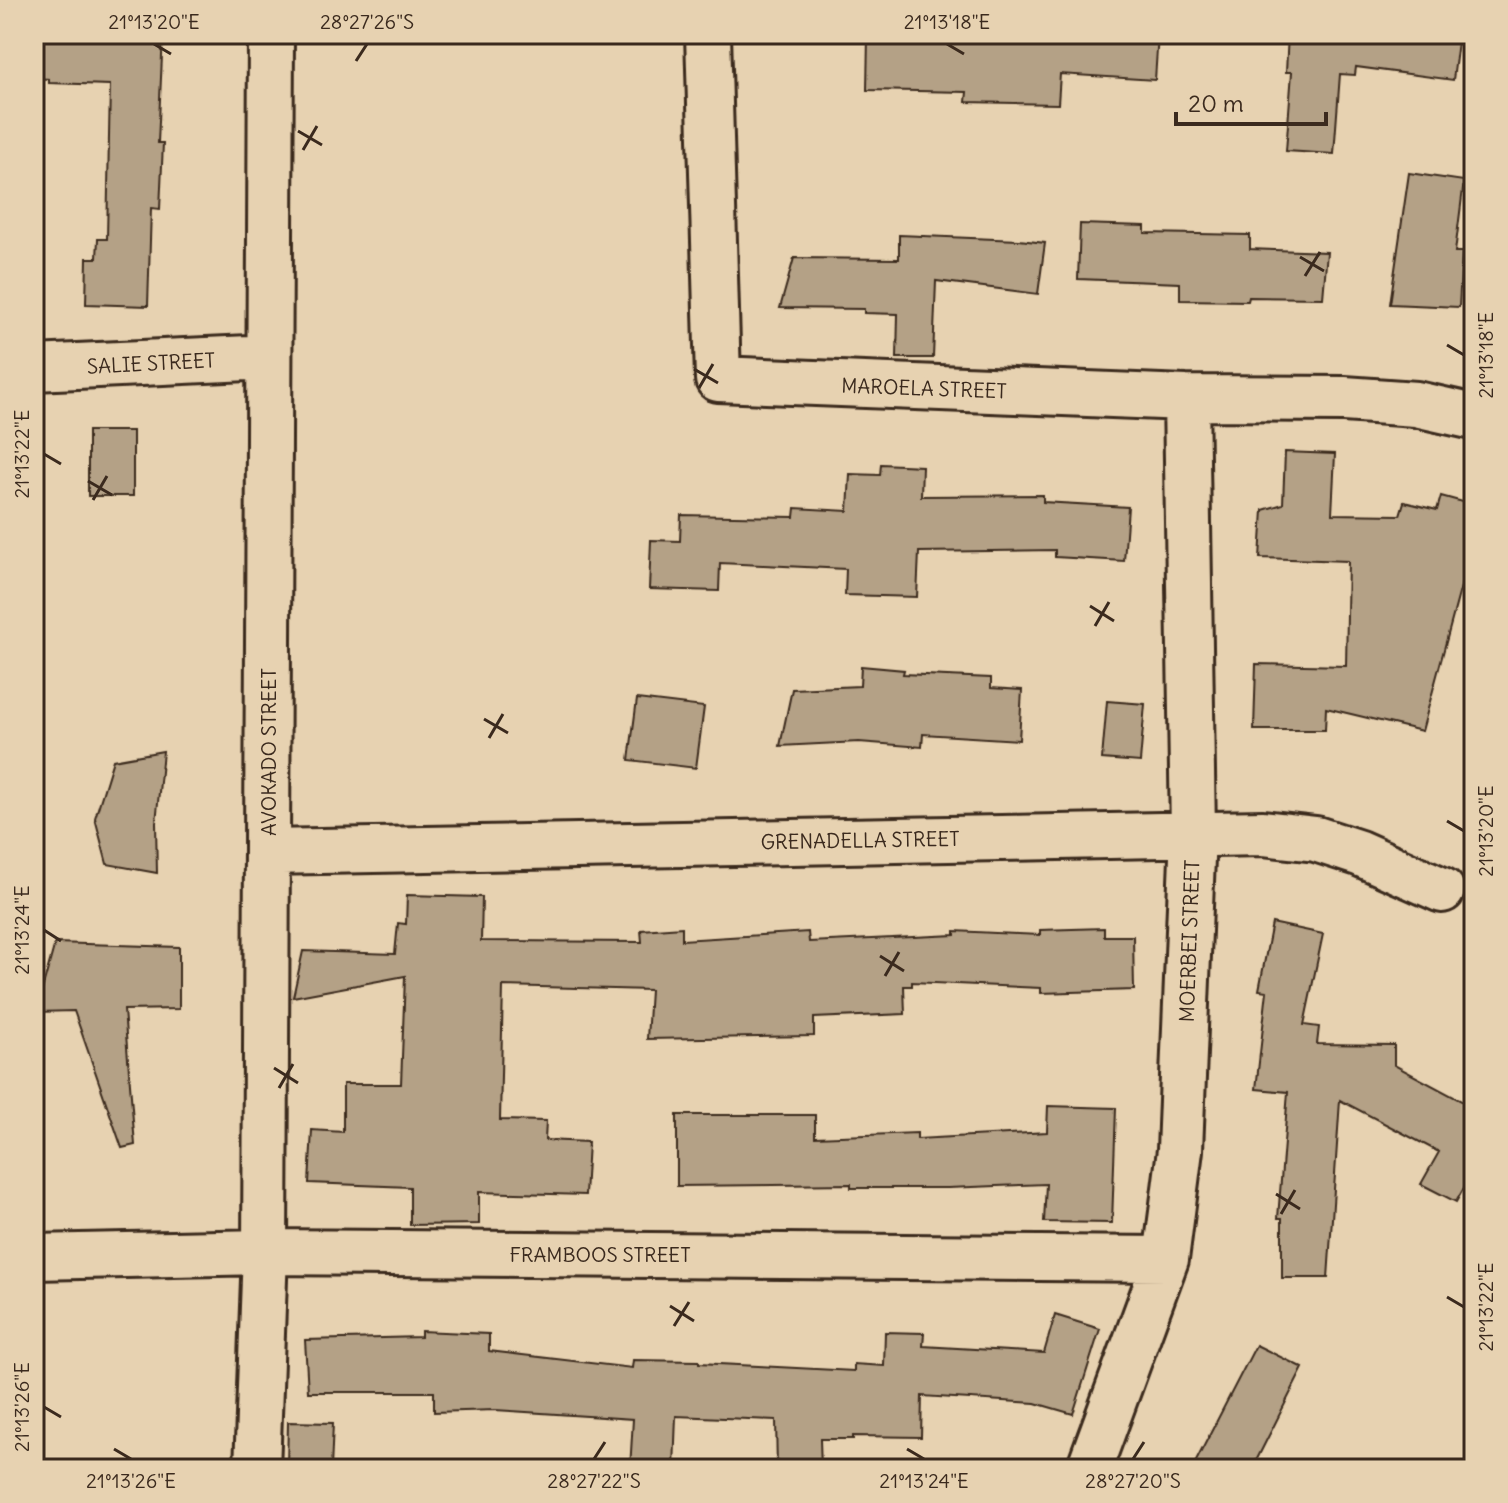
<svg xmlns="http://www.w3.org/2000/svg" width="1508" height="1503" font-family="Delius,sans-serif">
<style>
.building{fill:#b4a186;stroke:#3b2a1e;stroke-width:2}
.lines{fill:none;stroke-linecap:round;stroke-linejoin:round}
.minor-casing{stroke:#3b2a1e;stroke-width:50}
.minor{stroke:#e7d2b1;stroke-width:44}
.ticks{fill:none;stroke:#3b2a1e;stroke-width:3}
.labels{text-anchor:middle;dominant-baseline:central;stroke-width:7;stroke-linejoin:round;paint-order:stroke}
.street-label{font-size:20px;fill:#3b2a1e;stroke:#e7d2b1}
.neatline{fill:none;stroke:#3b2a1e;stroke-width:3}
.ticks-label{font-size:20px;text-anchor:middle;fill:#3b2a1e}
</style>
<rect width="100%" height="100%" fill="#e7d2b1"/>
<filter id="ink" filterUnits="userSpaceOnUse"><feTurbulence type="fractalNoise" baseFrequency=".0125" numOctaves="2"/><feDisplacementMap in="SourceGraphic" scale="16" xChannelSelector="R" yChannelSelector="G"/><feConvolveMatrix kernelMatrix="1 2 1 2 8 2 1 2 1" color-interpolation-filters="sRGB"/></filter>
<g filter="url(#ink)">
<path class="building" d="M34 34H163L158 143H163L160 209 151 208 148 306 86 304 87 258H97L98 239H107L110 85 49 83V79L34 78Z
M969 34H1158L1155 80 1060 74 1058 104 966 102 967 92 867 90 868 36 969 38Z
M1288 34H1459L1453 80 1356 67 1355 75 1340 74 1334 154 1286 151 1292 72H1286Z
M1409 173 1464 181 1455 252H1462L1459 307 1390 304Z
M1080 224 1145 226V233L1250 235V249L1327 252 1323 298 1249 297 1248 301 1180 300V283L1078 279Z
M899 235 1019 240 1045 243 1038 294 936 281 933 358H897L898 314 864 313V309L780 308 794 258 899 259Z
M88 431H133V496H88Z
M1285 452 1335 454 1332 514 1400 515 1404 502 1437 510 1441 496 1474 505V538L1422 731 1326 708 1325 730H1254L1256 664 1346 666 1348 561 1260 558 1263 510 1283 504Z
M881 464 922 466 921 496 1043 495V502L1128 507 1124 561 1055 557V550L919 552 917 597 845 595 846 569 720 563 719 591 649 589 651 540 680 541 681 515 794 517 795 508 848 511 850 474 880 475Z
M861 666 904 670 903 674 991 678V688L1022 690 1019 740 923 734 922 747 859 742 780 746 792 689 860 686Z
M637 699 704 707 696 768 629 760Z
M1107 701 1145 704 1140 762 1102 759Z
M163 751 156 823 157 873 107 864 95 818 113 760Z
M407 895 482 897 481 941 642 942 641 930 682 927V940L808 932 809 942 955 935V931L1040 935V930L1104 928V936H1133L1134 990 1041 993V988L912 982V986H904L905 1014 814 1018V1036L647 1039 650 990 503 986 500 1120 546 1121 545 1140 588 1142 585 1195 479 1192V1224L410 1225V1187L309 1183 312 1130 343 1132V1084H401L405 976 293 997 303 951 395 954 398 923 406 924Z
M1272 923 1323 934 1304 1025 1319 1027 1317 1044 1394 1045V1065L1465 1103 1474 1086V1170L1456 1202 1421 1184 1439 1152 1340 1100 1328 1278H1282V1218H1278L1288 1092 1256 1089 1267 991 1259 990Z
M55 943 179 947V1009L124 1010 135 1145 122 1148 74 1011 36 1012Z
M1048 1106 1116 1108 1112 1223 1044 1222 1046 1184 948 1188H851V1184L677 1186V1115H815V1137L917 1133V1139L1047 1132Z
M1055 1315 1100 1329 1073 1414 1035 1403 922 1396 921 1437 853 1436V1439H820L821 1469H777L776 1420 676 1416 674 1469H630L633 1419 495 1410 434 1412V1392H308L305 1340 421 1337V1331L489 1334V1351L632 1368 633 1360 699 1361V1363L854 1371V1364L884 1366 885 1332 924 1333 923 1346 1044 1353Z
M1256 1345 1303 1368 1252 1469H1192Z
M288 1422 333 1423 331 1469H287Z"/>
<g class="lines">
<defs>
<path id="minor" d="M708 34 718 379 1186 398 1344 399 1416 404 1474 417
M34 368 269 357
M268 852 1263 833 1316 839 1359 853 1442 890
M34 1257 265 1252 1166 1259
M257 1469 265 1252 271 34
M1089 1469 1166 1259 1180 1150 1193 833 1186 398"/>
</defs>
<use href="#minor" class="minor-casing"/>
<use href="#minor" class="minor"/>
</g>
</g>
<path class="ticks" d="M154 44 171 54M947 44 964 54M356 61 367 44M298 131 322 145M303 150 317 126M1300 257 1324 271M1305 276 1320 252M1447 345 1464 355M694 369 718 383M699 388 713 364M44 454 61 464M88 481 112 495M93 500 107 476M1090 606 1114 621M1095 626 1109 602M484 719 508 733M489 738 503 714M1447 821 1464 831M44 930 61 941M880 956 904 971M885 976 899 952M274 1068 298 1083M279 1088 293 1064M1276 1194 1300 1209M1281 1214 1295 1190M1447 1297 1464 1307M670 1306 694 1321M674 1326 689 1302M44 1407 61 1417M114 1449 131 1459M907 1449 924 1459M594 1459 605 1442M1133 1459 1144 1442"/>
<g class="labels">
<g class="street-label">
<text transform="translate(151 363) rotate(-3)">SALIE STREET</text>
<text transform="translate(924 388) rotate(2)">MAROELA STREET</text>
<text transform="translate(268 752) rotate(-90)">AVOKADO STREET</text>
<text transform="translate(860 840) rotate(-1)">GRENADELLA STREET</text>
<text transform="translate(1189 941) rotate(-88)">MOERBEI STREET</text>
<text x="600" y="1254">FRAMBOOS STREET</text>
</g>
</g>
<rect width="1508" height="1503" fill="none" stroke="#e7d2b1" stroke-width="88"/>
<path d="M1176 112v12h150v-12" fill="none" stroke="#3b2a1e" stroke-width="4"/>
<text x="1188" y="112" font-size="24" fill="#3b2a1e" stroke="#e7d2b1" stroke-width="6" paint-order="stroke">20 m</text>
<rect x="44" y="44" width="1420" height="1415" class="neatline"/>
<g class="ticks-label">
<text x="154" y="29">21°13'20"E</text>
<text x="367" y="29">28°27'26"S</text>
<text x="947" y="29">21°13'18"E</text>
<text transform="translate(1486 355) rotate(-90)" y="7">21°13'18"E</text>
<text transform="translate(22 454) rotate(-90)" y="7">21°13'22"E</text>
<text transform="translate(1486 831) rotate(-90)" y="7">21°13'20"E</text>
<text transform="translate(22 930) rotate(-90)" y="7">21°13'24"E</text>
<text transform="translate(1486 1307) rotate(-90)" y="7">21°13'22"E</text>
<text transform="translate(22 1407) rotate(-90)" y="7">21°13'26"E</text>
<text x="131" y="1488">21°13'26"E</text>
<text x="594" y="1488">28°27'22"S</text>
<text x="924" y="1488">21°13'24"E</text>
<text x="1133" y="1488">28°27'20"S</text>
</g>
</svg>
